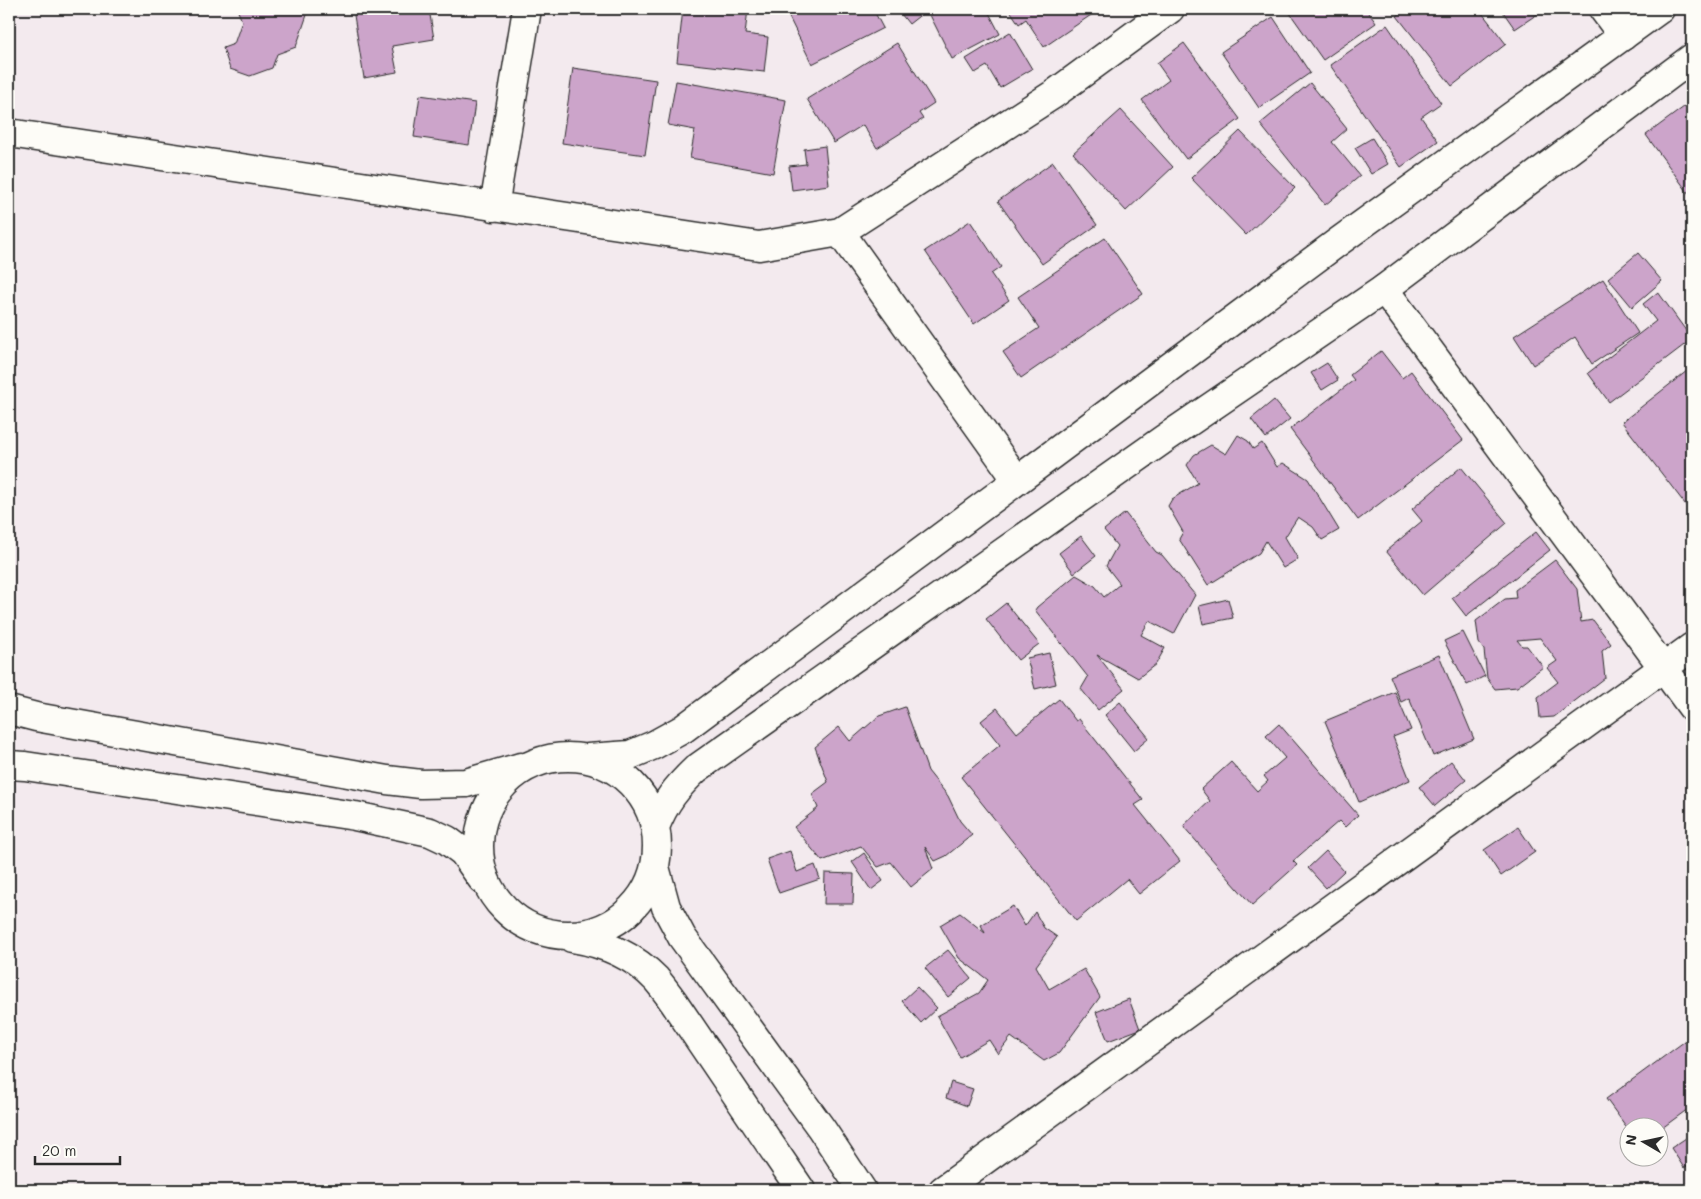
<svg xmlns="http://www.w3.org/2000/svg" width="1701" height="1199" font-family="Mali,sans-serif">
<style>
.building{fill:#cca4ca;stroke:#2b2b2b}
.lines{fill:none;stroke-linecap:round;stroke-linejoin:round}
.minor-casing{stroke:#2b2b2b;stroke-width:31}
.tertiary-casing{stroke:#2b2b2b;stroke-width:31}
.minor{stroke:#fdfcf7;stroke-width:28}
.tertiary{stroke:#fdfcf7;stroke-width:28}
</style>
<rect width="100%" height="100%" fill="#f3eaee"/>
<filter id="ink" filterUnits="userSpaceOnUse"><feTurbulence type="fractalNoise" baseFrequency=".02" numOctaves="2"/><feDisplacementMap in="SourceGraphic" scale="10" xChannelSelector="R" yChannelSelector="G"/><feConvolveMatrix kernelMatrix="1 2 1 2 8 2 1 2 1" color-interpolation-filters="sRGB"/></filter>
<g filter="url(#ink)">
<path class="building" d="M237 9H309L296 47 277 54 272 68 250 76 230 69 223 48 234 44 242 21Z
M353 9H429L434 39 392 46 397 72 364 78Z
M683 9H748L745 34 768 37 764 72 677 62Z
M785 9H852L855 13 864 9H873L883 28 812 64Z
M897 9H928L909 24Z
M938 9H987L1000 34 952 59 929 13Z
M1009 9H1092L1094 13 1044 47 1026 19 1019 24Z
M1287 9H1366L1376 23 1323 60Z
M1407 9H1479L1506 44 1452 86 1397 16Z
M1501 9H1545L1515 29Z
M1273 17 1310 73 1259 108 1221 52Z
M1387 25 1441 103 1421 117 1438 141 1401 167 1330 65Z
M1010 32 1032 69 1000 88 987 66 975 73 966 59Z
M897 43 934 103 919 113 923 119 877 148 863 125 834 143 807 99Z
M1184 43 1240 119 1186 159 1142 100 1169 80 1157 63Z
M573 68 656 80 645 155 562 143Z
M676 81 786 100 773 173 690 158 695 130 668 125Z
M1310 83 1347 129 1332 142 1360 176 1325 205 1260 124Z
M420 95 475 103 469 145 414 137Z
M1692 101V198L1646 135Z
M1121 110 1173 167 1126 211 1073 153Z
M1240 131 1295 188 1246 235 1191 178Z
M1372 138 1388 164 1371 174 1355 148Z
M825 146 829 185 792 190 789 166 806 164 804 149Z
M1053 162 1097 225 1042 264 998 201Z
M970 221 1001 267 991 274 1009 300 974 324 925 251Z
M1105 238 1143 294 1021 378 1003 352 1039 328 1018 297Z
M1638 253 1662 281 1632 307 1608 278Z
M1603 279 1638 333 1592 364 1575 337 1533 365 1514 336Z
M1658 292 1692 339 1609 402 1588 373 1656 321 1643 304Z
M1381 351 1402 378 1411 371 1463 440 1358 520 1290 429 1354 380 1350 375Z
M1327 363 1338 380 1322 390 1311 373Z
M1692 367V513L1622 422Z
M1274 400 1290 419 1266 438 1251 419Z
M1238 435 1248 441 1253 449 1262 443 1277 467 1283 463 1308 479 1339 530 1322 540 1313 527 1298 517 1285 537 1298 559 1283 568 1266 541 1259 553 1208 585 1179 539 1183 532 1168 506 1172 499 1198 483 1187 465 1194 455 1211 445 1226 454Z
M1461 467 1507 523 1423 595 1386 551 1422 521 1412 509Z
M1125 513 1156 552 1162 555 1195 595 1174 634 1149 621 1141 635 1165 648 1156 664 1138 678 1097 655 1124 689 1098 710 1081 689 1088 677 1035 610 1037 607 1076 575 1095 586 1104 597 1120 584 1106 566 1117 546 1104 530Z
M1536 532 1550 550 1466 616 1452 598Z
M1081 536 1096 556 1074 573 1059 553Z
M1555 560 1577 589 1581 622 1593 620 1611 644 1602 651 1605 678 1554 717 1540 718 1538 697 1558 682 1547 668 1557 661 1540 638 1517 640 1522 646H1527L1543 667 1517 687 1495 689 1487 678 1484 650 1479 643 1476 621 1505 599 1516 598 1515 590Z
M1228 599 1233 618 1203 624 1199 606Z
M1006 603 1039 644 1018 660 986 619Z
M1463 632 1485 676 1467 685 1444 641Z
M1049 653 1056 684 1035 689 1027 658Z
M1439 655 1474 739 1433 756 1409 698 1401 702 1390 676Z
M1395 692 1411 730 1393 737 1410 780 1359 802 1325 721Z
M1059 699 1076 721 1079 719 1143 800 1135 805 1180 861 1139 894 1127 879 1076 921 961 777 1000 745 981 721 997 708 1017 733Z
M1120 702 1149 738 1134 751 1105 715Z
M905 707 928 771 948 796 960 821 972 835 946 856 935 861 925 847 933 869 911 887 891 862 878 867 861 846 822 861 794 827 818 808 812 794 828 782 815 747 839 727 850 741 879 716Z
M1279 724 1358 815 1345 827 1339 821 1293 861 1297 865 1252 905 1183 826 1210 801 1201 789 1231 762 1257 791 1268 781 1264 776 1285 758 1266 736Z
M1451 761 1466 780 1435 806 1419 787Z
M1518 827 1535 852 1501 876 1484 850Z
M790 851 797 872 815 865 820 879 779 893 767 859Z
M1326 851 1344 871 1326 888 1308 868Z
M864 853 883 881 871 890 852 862Z
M825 873 854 874 853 904H824Z
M1013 906 1025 926 1035 912 1044 928 1057 937 1036 966 1049 989 1084 969 1100 997 1059 1053 1044 1061 1011 1037 998 1054 989 1040 960 1057 937 1016 979 993 988 980 959 958 940 925 960 913 985 933 981 925Z
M948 950 971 978 948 997 925 968Z
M917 987 937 1008 921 1023 902 1001Z
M1129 999 1140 1029 1108 1041 1096 1012Z
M1692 1036V1106L1658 1131V1126H1628V1129L1606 1099Z
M951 1082 973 1089 967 1106 946 1098Z
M1692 1134V1163L1684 1168 1671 1148Z"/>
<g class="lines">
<defs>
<path id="minor" d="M1603 9 1623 36
M9 133 759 246 840 232 1054 94 1170 9
M494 207 527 9
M840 232 1017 480
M1384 289 1692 707
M943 1190 1692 647"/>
<path id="tertiary" d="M9 710 36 717 387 780 421 784 466 783 521 767
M479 846a89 89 0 1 1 178 0a89 89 0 1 1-178 0Z
M588 758 630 755 654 745 683 729 1338 242 1660 9
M9 765 25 766 355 816 430 832 447 840 463 852 482 879
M655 827C665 802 676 788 696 769L1164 439 1384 289 1692 58
M655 867 666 907 682 937 821 1128 862 1190
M572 938C603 943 634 956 656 979 662 986 668 994 673 1001L801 1190"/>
</defs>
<use href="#minor" class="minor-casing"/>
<use href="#tertiary" class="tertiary-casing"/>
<use href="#minor" class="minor"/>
<use href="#tertiary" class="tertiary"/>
</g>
</g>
<rect width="1701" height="1199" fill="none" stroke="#fdfcf7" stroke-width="30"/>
<rect x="15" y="15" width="1671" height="1169" fill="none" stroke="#2b2b2b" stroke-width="2" filter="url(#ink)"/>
<g transform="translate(1644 1142) rotate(279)"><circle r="24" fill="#fdfcf7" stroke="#a9a8a5"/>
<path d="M0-4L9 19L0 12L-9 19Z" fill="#2b2b2b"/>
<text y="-8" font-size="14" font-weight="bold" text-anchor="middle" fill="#2b2b2b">N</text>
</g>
<path d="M35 1156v8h85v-8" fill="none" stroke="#2b2b2b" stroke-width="2.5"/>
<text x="42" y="1156" font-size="15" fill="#2b2b2b" stroke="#fdfcf7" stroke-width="4" paint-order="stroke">20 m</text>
</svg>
